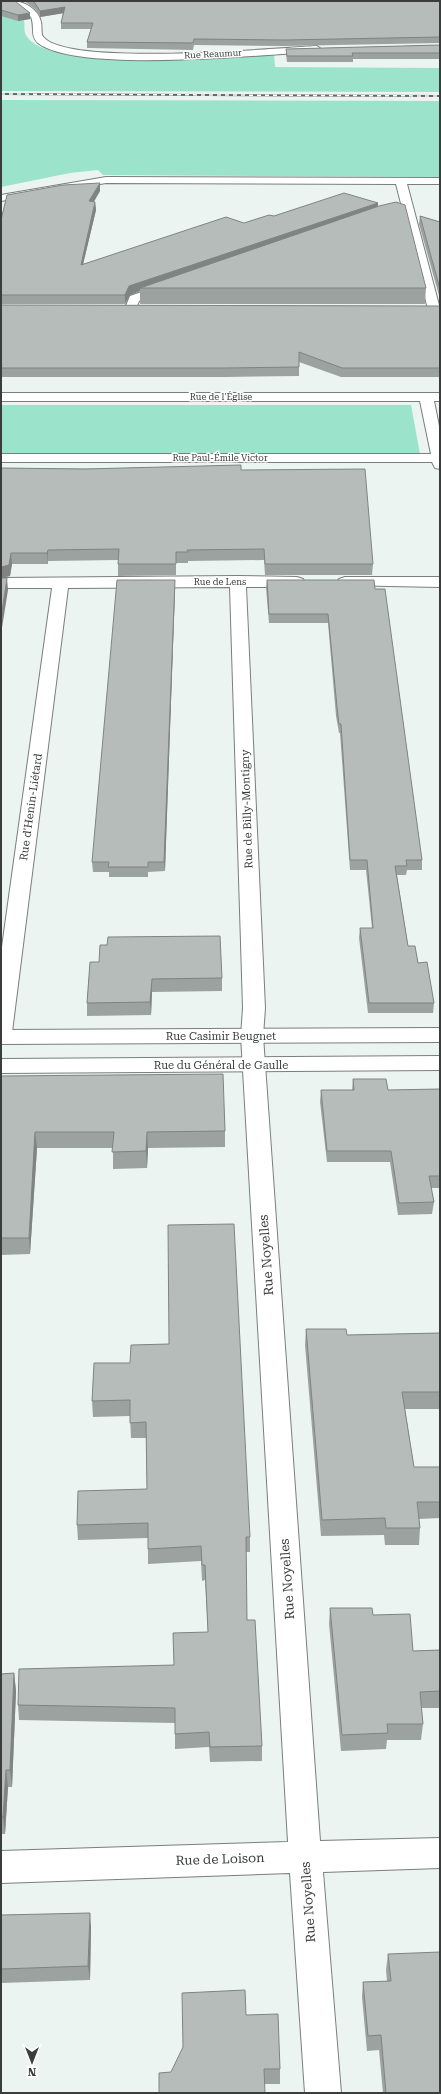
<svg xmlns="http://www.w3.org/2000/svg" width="441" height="2094" font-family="'Roboto Serif',serif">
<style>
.green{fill:#9ce3cc}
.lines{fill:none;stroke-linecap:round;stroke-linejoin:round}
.street-casing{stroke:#787f7d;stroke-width:2}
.secondary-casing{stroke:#787f7d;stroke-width:2}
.street{fill:#fff;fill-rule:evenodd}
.secondary{fill:#fff;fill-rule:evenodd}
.rail-casing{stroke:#636765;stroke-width:2}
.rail{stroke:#fff;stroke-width:1.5;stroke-dasharray:4;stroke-linecap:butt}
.wall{fill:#9ca2a0}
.shaded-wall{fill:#7f8482}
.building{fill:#b5bcba;stroke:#7f8482}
.labels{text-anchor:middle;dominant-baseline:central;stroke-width:3;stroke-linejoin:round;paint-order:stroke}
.far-street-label{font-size:9px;fill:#3a3d3c;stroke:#fff}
.street-label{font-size:11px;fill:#3a3d3c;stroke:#fff}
.near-street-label{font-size:13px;fill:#3a3d3c;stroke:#fff}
</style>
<rect width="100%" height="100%" fill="#ecf4f1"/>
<path class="green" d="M1 10 21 13C27 23 23 25 25 33 32 51 68 54 84 56L274 53 275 67 440 68V92L1 91Z
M1 100 440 101V177L103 175 98 170 70 173 1 187Z
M1 405H411L420 454H1Z"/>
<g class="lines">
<defs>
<path id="street" d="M11 1C23 1 38 8 41 22 42 26 41 31 42 35 59 68 277 48 317 46L321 49 317 52C262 54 78 74 38 43 30 36 35 26 31 17Z
M106 177 440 178V184H407L440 309 434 313 428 309 396 184 106 183 1 201V195Z
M168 283 174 287 172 290 139 301 135 311 131 312 125 308 130 296Z
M1 393H440V401H434L440 431V469L435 468 432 462H1V454H431L420 401H1Z
M238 576 297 577 303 579 305 582 303 585 297 587H246L265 1008 263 1036 320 1841 440 1838V1868L323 1872 341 2093H305L290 1873 1 1883V1851L288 1842 241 1036 243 1008 230 587 68 588 12 1032 9 1037 1 1039V954L52 588H1V578Z
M345 577H440V587L339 585 337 582 339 579Z"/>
<path id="secondary" d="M440 1028V1042L1 1044V1030Z
M440 1056V1070L1 1073V1059Z"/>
</defs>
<use href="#street" class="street-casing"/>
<use href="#secondary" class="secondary-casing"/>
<use href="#street" class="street"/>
<use href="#secondary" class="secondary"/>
<defs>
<path id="rail" d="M1 94 440 96"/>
</defs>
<use href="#rail" class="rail-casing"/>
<use href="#rail" class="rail"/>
</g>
<path class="wall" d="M1 1 30 19 18 21 1 16Z
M24 1H440V43L285 46 194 45 193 50 87 48V42L91 29H61V23L63 13 40 17 35 9Z
M440 45V59H353V62H287L286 55V49Z
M100 191 94 202H95L96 210 83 264 274 216 378 203V207L426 288 425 304H140V291L130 295 125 304H1V220Z
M420 216 440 222V299L419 224Z
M1 305 440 306V377H341L299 362V376L226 377H1Z
M1 468 241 470 373 564 372 575H265L264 560 188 561V563H176V575L118 576V560L48 561V564H12L10 576 1 578Z
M267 580 375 589 422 860V870H407L406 875H397L408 946 418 963 434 1003 433 1013H368L359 938 360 928H372L366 870H350L340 733H339L336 716 328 623H269L266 588Z
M175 589 165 871 148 872V877H109V872H93L92 862Z
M90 962 222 978V991L152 992 151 1015 87 1016V1003Z
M1 1076 225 1131V1147L148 1148 147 1168 113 1169V1148H37L30 1254 1 1255Z
M353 1079 388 1090 440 1089V1188H431L434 1202 432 1214 398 1215 390 1162H327L320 1102 321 1090H352Z
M306 1329 347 1335 440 1333V1409H405L414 1467H440V1518L419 1519 420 1528 419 1545H385L384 1535 321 1536 305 1345Z
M130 1363 250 1537V1552H246L247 1620 262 1746V1761L210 1762 209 1747 175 1749V1723L19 1720 18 1705 174 1665 208 1632 205 1580 202 1581 201 1561 148 1564V1538L78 1540 77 1525 147 1489 146 1438H131L130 1416 93 1417 92 1401Z
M330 1608 373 1615 413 1651 440 1650V1708H421L423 1724 421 1740H387L386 1749 341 1751 329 1624Z
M14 1673 16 1691 12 1787H8L5 1834H1V1674Z
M1 1915 91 1927 90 1980 1 1983Z
M388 1954 440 2093H383L379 2050 367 2051 362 1997 363 1982 387 1981 386 1970Z
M246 2015 280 2069V2084H265L171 2072Z"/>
<path class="shaded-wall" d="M65 7V13L40 17V11Z
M30 13V19L18 21V15Z
M100 183V191L89 209V201Z
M95 202 96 210 81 273V265Z
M378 203V211L140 288V291L130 295 125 304V295L129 286Z
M48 550V564L47 553Z
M11 553 12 564 10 576 1 578V567Z
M7 578 8 590 1 634V618Z
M175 580V589L165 871 164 862Z
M152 979V992L151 1015 150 1002Z
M35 1132 37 1148 30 1254 29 1238Z
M147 1132 148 1148 147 1168 146 1151Z
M14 1673 16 1691 12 1787 10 1770Z
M6 1770 8 1787 5 1834 3 1817Z
M90 1913 91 1927 90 1980 88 1966Z"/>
<path class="building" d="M1 1H15L30 13 18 15 1 10Z
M32 1H440V37L285 40 194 39 193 43 87 42 93 23H61L65 7 40 11 35 3Z
M440 45V53H352L353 56H287L286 49Z
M100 183 89 201 95 202 81 265 226 217 244 223 269 215 274 216 344 193 378 203 129 286 125 295H1V220L7 195 63 185Z
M396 202 405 205 426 288H140L379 206Z
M420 216 440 222V289Z
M1 305 440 306V368H342L299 352V367L226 368H1Z
M241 465V470L365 469 373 564H265L264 549 187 550 188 552H176V564H118L119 549 48 550 47 553H11L9 565 1 567V468L84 469Z
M1 578H7L1 618Z
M117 580H175L164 862H148V867H108L109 862H92Z
M267 580H374L375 589H385L422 860H406L407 866H395L408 946H415L418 963 427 962 434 1003H369L360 928H373L367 860H350L341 724H339L337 707 328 614H269Z
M220 936 222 978 152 979 150 1002 87 1003 90 962H99L100 945H107L108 937Z
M223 1074 225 1131 147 1132 146 1151 112 1152 114 1132H35L29 1238H1V1076Z
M353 1079H386L388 1090 440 1089V1176H429L434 1202 399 1203 391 1151H327L321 1090H354Z
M234 1224 250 1537H246L247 1620H255L262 1746 210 1747 209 1732 175 1734V1708L18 1705 19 1669 174 1665 173 1633 208 1632 205 1565H202L201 1546 148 1549V1523L77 1525 78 1491 147 1489 146 1422 130 1423V1400L92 1401 94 1363H130L131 1345 169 1344 168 1225Z
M306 1329H346L347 1335 440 1333V1392H402L414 1467H440V1502H417L420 1528H386L385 1518 322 1520Z
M330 1608H372L373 1615 410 1614 413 1651 440 1650V1691L420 1692 423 1724H387L388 1733 342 1735Z
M14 1673 10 1770H6L3 1817H1V1674Z
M90 1913 88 1966 1 1969V1915Z
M440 1952V2093H386L381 2035 368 2036 363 1982 391 1981 388 1954Z
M245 1990 246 2015 278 2014 280 2069H264L265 2093H159V2073L171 2072 183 2047 182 1993Z"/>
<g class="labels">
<g class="far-street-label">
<text transform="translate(213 54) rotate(-3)">Rue Reaumur</text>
<text x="221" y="397">Rue de l'Église</text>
<text x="220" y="458">Rue Paul-Émile Victor</text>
<text x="220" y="582">Rue de Lens</text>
</g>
<g class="street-label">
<text transform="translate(31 807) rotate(-82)">Rue d'Henin-Liétard</text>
<text transform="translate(247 809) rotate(-92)">Rue de Billy-Montigny</text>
<text x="221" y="1036">Rue Casimir Beugnet</text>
<text x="221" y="1065">Rue du Général de Gaulle</text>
</g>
<g class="near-street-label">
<text transform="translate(266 1255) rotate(-94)">Rue Noyelles</text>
<text transform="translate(287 1579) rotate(-94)">Rue Noyelles</text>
<text transform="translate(220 1859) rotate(-2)">Rue de Loison</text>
<text transform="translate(308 1902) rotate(-94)">Rue Noyelles</text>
</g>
</g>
<rect width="441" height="2094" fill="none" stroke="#3a3d3c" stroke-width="4"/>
<g transform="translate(32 2062) rotate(180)" stroke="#ffffff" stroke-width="3" paint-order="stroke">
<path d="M0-3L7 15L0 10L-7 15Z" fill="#3a3d3c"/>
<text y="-6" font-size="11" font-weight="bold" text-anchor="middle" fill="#3a3d3c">N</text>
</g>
</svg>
